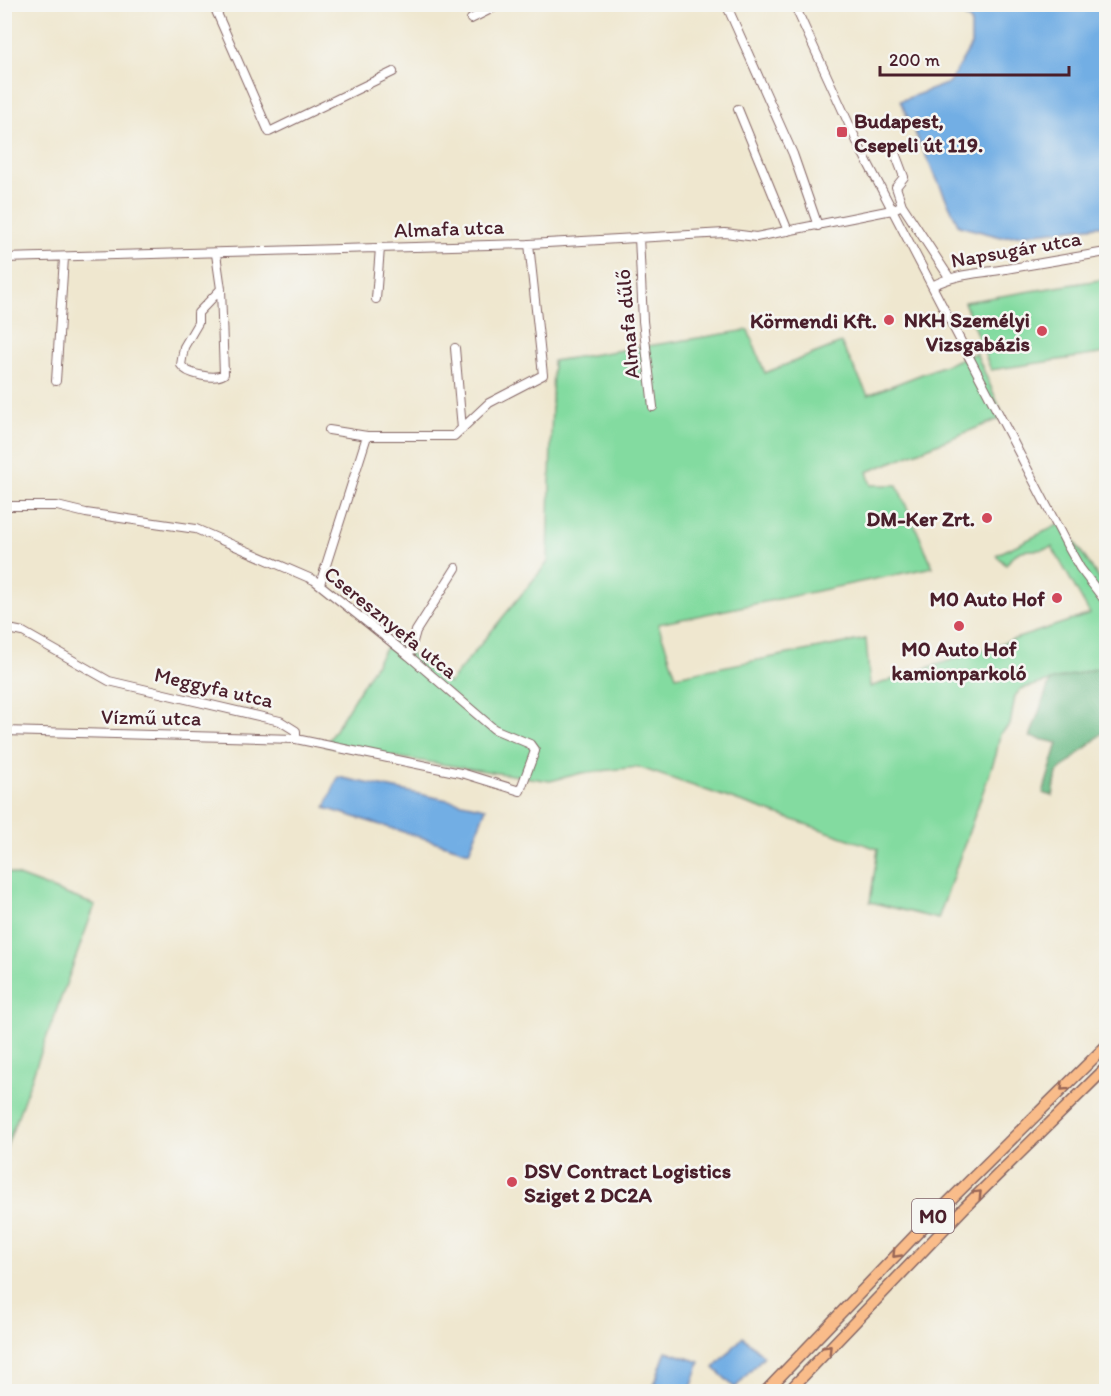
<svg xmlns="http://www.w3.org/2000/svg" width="1111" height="1396" font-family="Itim,sans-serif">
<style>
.green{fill:#83dba0;stroke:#667d66;stroke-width:1.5}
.forest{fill:#6abb86;stroke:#5a6d58;stroke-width:1.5}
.water{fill:#72aee4;stroke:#5e6688;stroke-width:1.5}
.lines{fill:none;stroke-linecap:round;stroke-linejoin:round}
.minor-casing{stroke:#846564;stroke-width:10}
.highway-casing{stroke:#846564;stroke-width:13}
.minor{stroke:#fff;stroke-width:8}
.highway{stroke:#f9bc8a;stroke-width:10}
.oneway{stroke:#996656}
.poi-dot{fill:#d1495b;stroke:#f6f6f2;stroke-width:2}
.labels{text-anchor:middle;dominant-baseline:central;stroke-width:5;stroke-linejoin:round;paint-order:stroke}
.shield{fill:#f6f6f2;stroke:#7e6067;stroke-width:1.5}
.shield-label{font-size:20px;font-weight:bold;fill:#4a1f2b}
.poi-label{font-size:21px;font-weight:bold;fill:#4a1f2b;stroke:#f6f6f2;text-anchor:end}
.street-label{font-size:21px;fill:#4a1f2b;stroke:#f6f6f2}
</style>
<rect width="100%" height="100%" fill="#f6f6f2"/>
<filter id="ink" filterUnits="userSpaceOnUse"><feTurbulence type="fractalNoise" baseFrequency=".0167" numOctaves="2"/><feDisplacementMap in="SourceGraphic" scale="12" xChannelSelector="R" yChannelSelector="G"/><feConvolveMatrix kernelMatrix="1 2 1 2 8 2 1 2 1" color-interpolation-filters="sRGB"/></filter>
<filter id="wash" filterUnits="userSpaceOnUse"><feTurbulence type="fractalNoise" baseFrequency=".008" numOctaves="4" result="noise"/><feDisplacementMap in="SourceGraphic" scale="24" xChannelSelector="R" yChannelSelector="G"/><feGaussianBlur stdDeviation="1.35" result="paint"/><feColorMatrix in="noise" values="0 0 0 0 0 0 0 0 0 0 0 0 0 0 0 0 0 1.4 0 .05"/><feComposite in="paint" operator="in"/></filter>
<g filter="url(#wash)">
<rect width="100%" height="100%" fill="#efe7cf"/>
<path class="green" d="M1106 279V353L991 370 964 302Z
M748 330 765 373 841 343 868 395 976 353 1004 417 867 472 871 485H897L933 567 658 624 676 676 866 639 870 687 1090 614 1052 547C1031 555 1022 541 1006 565L996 555 1062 523 1106 589V666L1021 689 1015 696 1010 725 1000 734 996 755 938 919 870 902 878 849 638 767 582 773 550 781 325 746 391 639 449 683 548 562 553 361Z
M5 871 95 905 5 1151 4 871Z"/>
<path class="forest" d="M1106 666V730L1057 773 1053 796 1043 793 1058 743 1030 737 1050 681Z"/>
<path class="water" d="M951 5H1106V225L1001 237 959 226 900 101 949 83 971 45V22Z
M338 777 486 808 469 852 325 808Z
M743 1337 764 1356 735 1388 714 1368Z
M666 1351 700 1362 690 1391H652Z"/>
</g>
<g filter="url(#ink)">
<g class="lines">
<defs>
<path id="minor" d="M213 4 269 132 393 72
M726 4 793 154 818 226
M794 4 859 146 1066 543 1080 568 1106 602
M471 19 501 4
M738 109 788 231
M895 153 904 177 896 187 902 205
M639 237 643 321 653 407
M216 254 221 289 224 374C215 380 187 375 181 365L184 347 198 323V313L221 289
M4 258 529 244 725 233 756 237 892 210 902 205 949 277
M932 286C955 274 975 274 1000 270 1035 264 1071 258 1106 252
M376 299 380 248
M455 348 462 429
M56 381 64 258
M329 430 367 436
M4 506H57L86 513 196 529 314 580 409 656 494 729 530 744 535 751 520 791 465 774 296 739 4 731
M320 584 367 436H454L489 403 543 375 529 244
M4 628 23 632 109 681 280 721 296 731V739
M409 656 416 631 456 568"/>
<path id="highway" d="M765 1392 928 1222 1106 1046
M788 1392 965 1207 1106 1068"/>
</defs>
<use href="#minor" class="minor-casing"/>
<use href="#highway" class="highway-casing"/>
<use href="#minor" class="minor"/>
<use href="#highway" class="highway"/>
</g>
<defs><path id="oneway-chevron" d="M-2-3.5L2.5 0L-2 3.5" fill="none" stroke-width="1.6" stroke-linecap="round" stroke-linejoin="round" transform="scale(1.5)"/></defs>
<g class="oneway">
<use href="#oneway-chevron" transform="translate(1064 1087) rotate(136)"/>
<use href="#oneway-chevron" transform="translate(978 1194) rotate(-45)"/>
<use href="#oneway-chevron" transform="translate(896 1254) rotate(134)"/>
<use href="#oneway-chevron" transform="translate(828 1349) rotate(-46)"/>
</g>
</g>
<g class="poi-dot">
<rect x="836" y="126" width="12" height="12" rx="3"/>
<circle cx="889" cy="320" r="6"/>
<circle cx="1042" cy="331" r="6"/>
<circle cx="987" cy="518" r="6"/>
<circle cx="1057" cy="598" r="6"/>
<circle cx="959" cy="626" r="6"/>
<circle cx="512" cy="1182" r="6"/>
</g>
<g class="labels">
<rect class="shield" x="912" y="1199" width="42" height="34" rx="4.5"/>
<g class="shield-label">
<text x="933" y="1216">M0</text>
</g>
<g class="poi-label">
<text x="854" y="120" text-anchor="start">Budapest,<tspan x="854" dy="24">Csepeli út 119.</tspan></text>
<text x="1030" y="319">NKH Személyi<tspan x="1030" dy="24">Vizsgabázis</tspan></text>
<text x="877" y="320">Körmendi Kft.</text>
<text x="975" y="518">DM-Ker Zrt.</text>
<text x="1045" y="598">M0 Auto Hof</text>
<text x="959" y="648" text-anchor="middle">M0 Auto Hof<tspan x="959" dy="24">kamionparkoló</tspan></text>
<text x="524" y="1170" text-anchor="start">DSV Contract Logistics<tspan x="524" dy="24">Sziget 2 DC2A</tspan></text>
</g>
<g class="street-label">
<text transform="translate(449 228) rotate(-2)">Almafa utca</text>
<text transform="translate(1016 249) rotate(-10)">Napsugár utca</text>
<text transform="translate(627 324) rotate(-95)">Almafa dűlő</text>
<text transform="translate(391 622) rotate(39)">Cseresznyefa utca</text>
<text transform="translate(214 687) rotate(13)">Meggyfa utca</text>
<text transform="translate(151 717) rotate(1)">Vízmű utca</text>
</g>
</g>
<rect width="1111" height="1396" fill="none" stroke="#f6f6f2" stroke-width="24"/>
<path d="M880 66v9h189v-9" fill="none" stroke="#4a1f2b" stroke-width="3"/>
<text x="889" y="66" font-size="18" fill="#4a1f2b" stroke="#f6f6f2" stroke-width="4.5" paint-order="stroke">200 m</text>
</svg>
